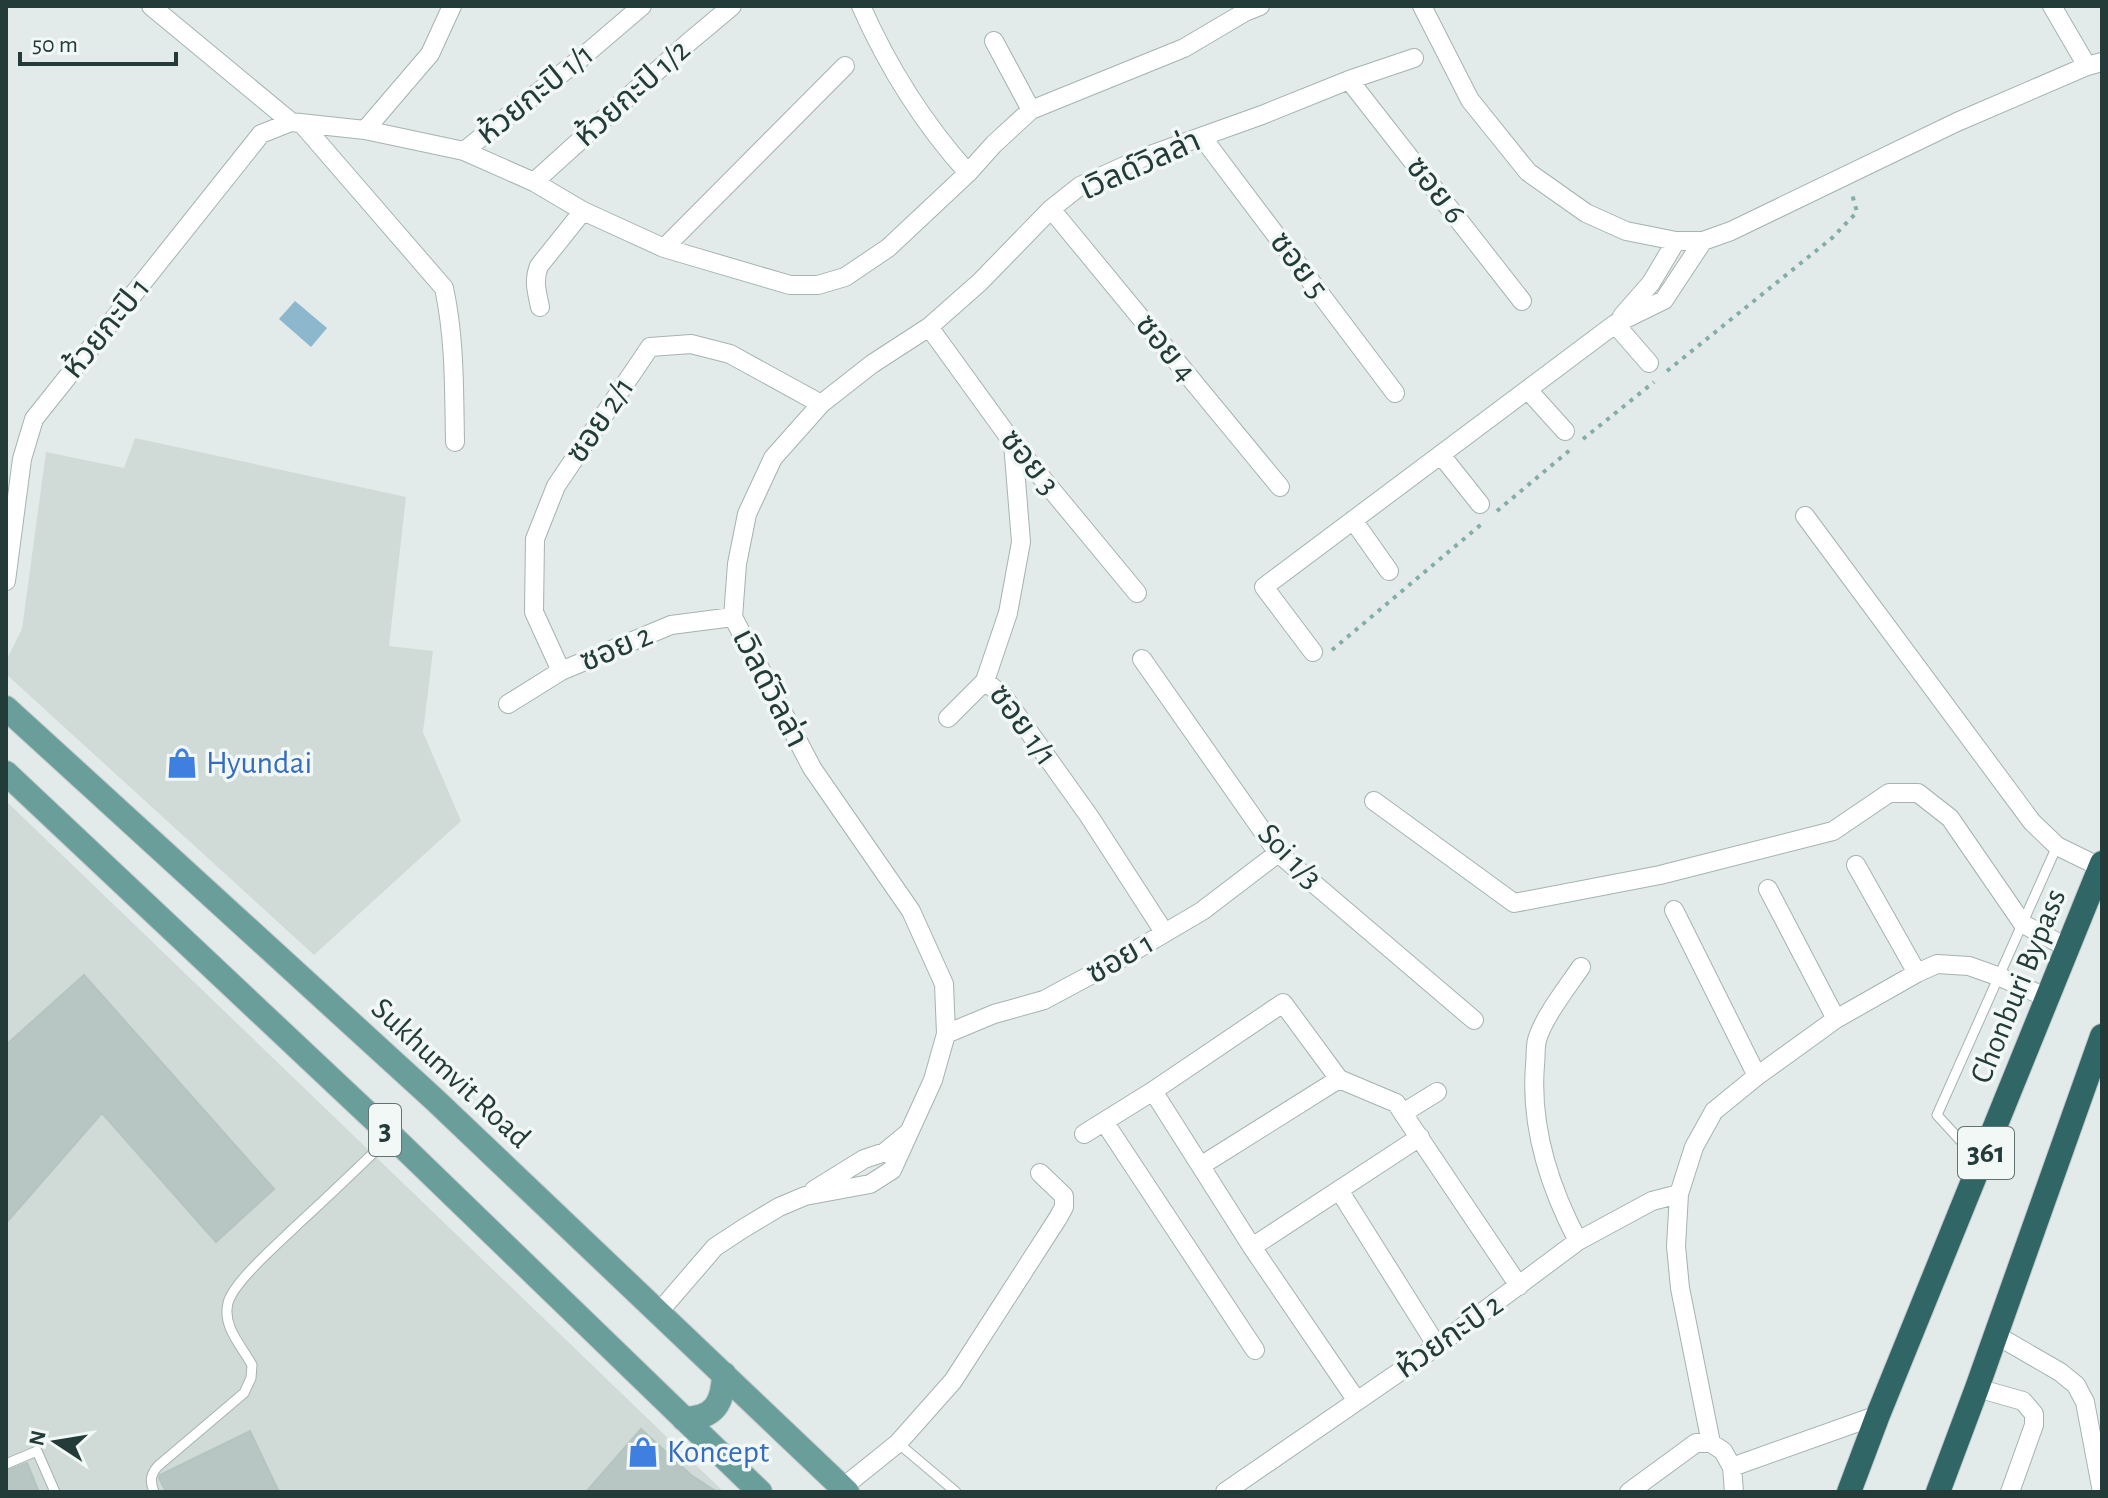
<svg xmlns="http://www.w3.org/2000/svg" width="2108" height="1498" font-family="'Alegreya Sans','Noto Sans Thai',sans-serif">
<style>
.built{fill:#d0dbd8}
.water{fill:#8cb7cd}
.building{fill:#b7c6c2;stroke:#b4c4c1;stroke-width:2}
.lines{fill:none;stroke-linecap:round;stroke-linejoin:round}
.lane-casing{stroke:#a5b3b1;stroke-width:11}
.street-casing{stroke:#a5b3b1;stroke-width:20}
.primary-casing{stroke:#c1c8c8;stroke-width:26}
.highway-casing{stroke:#c1c8c8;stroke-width:26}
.path{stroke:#84ada8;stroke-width:4;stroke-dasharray:4 6;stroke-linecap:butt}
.lane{stroke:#fff;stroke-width:9}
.street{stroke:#fff;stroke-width:18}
.primary{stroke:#699e9b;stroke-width:24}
.highway{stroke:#306665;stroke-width:24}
.labels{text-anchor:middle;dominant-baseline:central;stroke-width:7;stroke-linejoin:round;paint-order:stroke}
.shield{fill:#f2f8f6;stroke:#617472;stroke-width:2}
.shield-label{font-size:30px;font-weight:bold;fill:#233b39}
.street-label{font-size:32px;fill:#233b39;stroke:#f2f8f6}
.shop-label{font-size:32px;fill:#366cbe;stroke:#f2f8f6;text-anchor:start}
</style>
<rect width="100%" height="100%" fill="#e2ebe9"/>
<path class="built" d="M135 438 406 497 389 646 433 651 423 732 461 821 314 955 6 674V661L22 629 46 452 124 468Z
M6 801 724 1492H6Z"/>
<path class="water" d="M295 301 327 328 311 347 279 319Z"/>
<path class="building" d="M84 975 274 1189 216 1242 102 1113 6 1223V1045Z
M641 1429 691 1475 717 1492H586Z
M250 1431 279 1492H166L159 1478 160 1475Z
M27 1463 39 1492H6V1471Z"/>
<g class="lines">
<defs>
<path id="lane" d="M1979 1161 1937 1115 2057 846
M898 1443 956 1492
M6 1464 37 1451 55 1492
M154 1492C150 1481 150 1475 158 1466L244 1393 251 1378 252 1365C242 1346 222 1327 228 1303 233 1282 280 1242 297 1225 329 1196 360 1166 391 1136"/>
<path id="street" d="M151 6 291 122 365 130 464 151 534 182 583 211 664 248 790 285H818L845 277 888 248 968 173 994 144 1031 110 1184 48 1245 12 1260 6
M861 6C888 67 923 123 968 173
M1422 6 1470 100 1528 172 1586 213 1626 231 1676 241H1703L1731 231 1957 122 2087 66 2102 62
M2052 6 2087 66
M994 41 1031 110
M1349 80 1522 301
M303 125 444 288C455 339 454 390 455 442
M365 130 430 54 452 6
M1202 137 1395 393
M464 151 580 59 642 6
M534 182 689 42 732 6
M1051 209 1280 487
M664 248 845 66
M540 307C537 292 533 281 539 266L583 211
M1622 316 1651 283 1676 241
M1615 324 1649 363
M929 327 1013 443 1137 593
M1528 390 1565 431
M1013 443 1021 542 1008 613 985 681 1004 697 1089 816 1164 932
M1441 455 1480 504
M1805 516 2032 822 2057 846 2100 867
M1353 520 1389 571
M6 581 22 459 34 419 261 134 291 122
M1313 652 1264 587 1615 324 1664 300 1703 241
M1142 659 1278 853 1474 1020
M561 671 534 612 535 539 556 486 650 347 691 344 730 354 821 404
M508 704 561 671 671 625 733 617
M948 718 985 681
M1374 801 1514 903 1660 875 1833 831 1889 793H1918L1950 818 2023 924 2068 948
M1856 865 1917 973
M1768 889 1836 1019
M1674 910 1757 1076
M946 1034 994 1014 1044 1000 1124 957 1202 911 1278 853
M1403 1113 1437 1092
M1105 1123 1255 1350
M1084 1134 1153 1091
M1202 1165 1339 1079
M814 1190 864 1159 885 1152 908 1133
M1339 1190 1437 1346
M1578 1241C1550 1188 1530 1126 1535 1065 1536 1057 1535 1048 1537 1040 1543 1018 1568 986 1581 967
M1252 1247 1420 1137
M659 1312 715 1247 744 1228 779 1207 805 1196 870 1184 892 1170 933 1080 946 1034 944 984 911 911 812 768 733 617 737 564 747 514 773 458 821 404 872 364 929 327 980 282 1051 209 1080 186 1142 158 1262 115 1349 80 1414 58
M1996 1335 2060 1372 2076 1385 2085 1402 2102 1492
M1977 1388 2023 1401 2034 1414V1425L2010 1492
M1357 1401 1252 1247 1153 1091 1283 1003 1339 1079 1396 1103 1519 1286
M1711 1443 1680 1288 1676 1246 1679 1194 1694 1147 1714 1111 1757 1076 1836 1019 1917 973 1937 964 1969 966 2000 977 2048 998
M1732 1467 1734 1492
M842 1488 898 1443 953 1381 1058 1218 1064 1207V1196L1040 1173
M1225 1492 1437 1346 1578 1241 1652 1201 1679 1194
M1629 1492 1696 1443H1711L1723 1451 1732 1467 1878 1415"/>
<path id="primary" d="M6 708 435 1100 847 1492
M6 773 396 1140 760 1492
M684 1419C715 1418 723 1403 724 1374"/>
<path id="highway" d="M1849 1492 1878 1415 2102 863
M1938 1492 1977 1388 2102 1036"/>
</defs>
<use href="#lane" class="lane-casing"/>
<use href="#street" class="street-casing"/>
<use href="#primary" class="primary-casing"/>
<use href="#highway" class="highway-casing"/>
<path class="path" d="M1667 371 1832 238 1857 212 1852 194
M1583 439 1654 382
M1497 511 1570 450
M1332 650 1484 522"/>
<use href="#lane" class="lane"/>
<use href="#street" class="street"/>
<use href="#primary" class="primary"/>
<use href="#highway" class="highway"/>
</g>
<defs>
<symbol id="shop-bare" viewBox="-9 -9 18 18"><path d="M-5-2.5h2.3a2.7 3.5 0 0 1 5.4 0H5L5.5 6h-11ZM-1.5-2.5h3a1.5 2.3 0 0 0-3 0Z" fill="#3f7fe0" stroke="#f2f8f6" stroke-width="2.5" paint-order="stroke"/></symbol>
</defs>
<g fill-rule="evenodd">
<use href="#shop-bare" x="160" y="741" width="44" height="44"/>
<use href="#shop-bare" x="621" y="1430" width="44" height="44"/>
</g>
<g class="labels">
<g class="shield">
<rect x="369" y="1104" width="32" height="52" rx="6"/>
<rect x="1958" y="1127" width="56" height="52" rx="6"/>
</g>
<g class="shield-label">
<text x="385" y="1130">3</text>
<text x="1986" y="1153">361</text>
</g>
<g class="street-label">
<text transform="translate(632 93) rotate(-42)">ห้วยกะปิ 1/2</text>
<text transform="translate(535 94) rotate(-39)">ห้วยกะปิ 1/1</text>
<text transform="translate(1140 165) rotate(-24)">เวิลด์วิลล่า</text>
<text transform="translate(1436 190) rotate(52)">ซอย 6</text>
<text transform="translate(1299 265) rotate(53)">ซอย 5</text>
<text transform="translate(106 328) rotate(-51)">ห้วยกะปิ 1</text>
<text transform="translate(1166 348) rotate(51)">ซอย 4</text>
<text transform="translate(600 420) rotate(-56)">ซอย 2/1</text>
<text transform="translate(1030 462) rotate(51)">ซอย 3</text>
<text transform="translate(616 648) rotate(-23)">ซอย 2</text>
<text transform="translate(770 688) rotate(63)">เวิลด์วิลล่า</text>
<text transform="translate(1023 725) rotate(54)">ซอย 1/1</text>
<text transform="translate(1290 856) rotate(46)">Soi 1/3</text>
<text transform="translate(1120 958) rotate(-30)">ซอย 1</text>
<text transform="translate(2018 986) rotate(-68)">Chonburi Bypass</text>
<text transform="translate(451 1073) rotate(43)">Sukhumvit Road</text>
<text transform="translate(1449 1336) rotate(-35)">ห้วยกะปิ 2</text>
</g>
<g class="shop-label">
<text x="206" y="763">Hyundai</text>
<text x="667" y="1452">Koncept</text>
</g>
</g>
<rect width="2108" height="1498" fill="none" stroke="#233b39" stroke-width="16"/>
<g transform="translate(56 1442) rotate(282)" stroke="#f2f8f6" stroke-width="6" paint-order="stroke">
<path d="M0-6L14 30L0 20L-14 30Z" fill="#233b39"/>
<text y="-12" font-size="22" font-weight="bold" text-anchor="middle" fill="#233b39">N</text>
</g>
<path d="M20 52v12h156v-12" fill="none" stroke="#233b39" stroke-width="4"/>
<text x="32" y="52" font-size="24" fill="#233b39" stroke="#f2f8f6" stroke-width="6" paint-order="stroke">50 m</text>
</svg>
